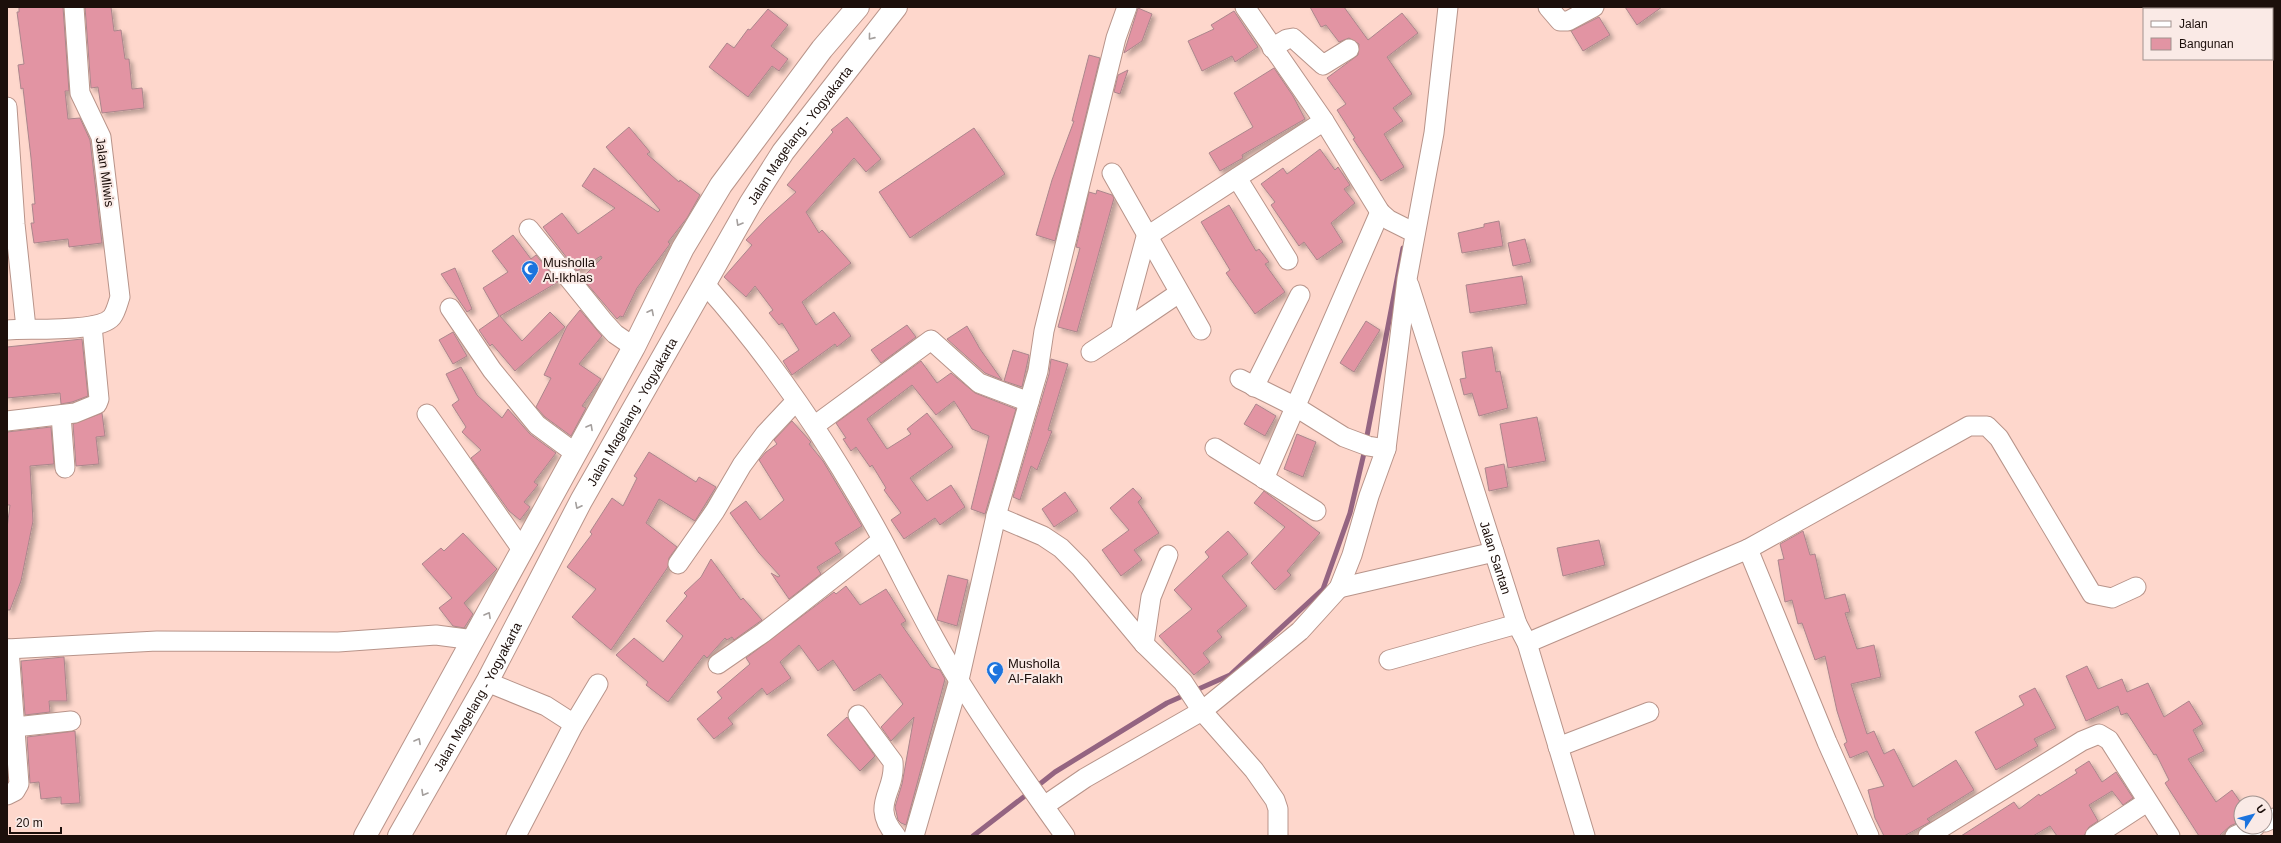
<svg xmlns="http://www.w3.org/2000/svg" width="2281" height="843" font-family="Arial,sans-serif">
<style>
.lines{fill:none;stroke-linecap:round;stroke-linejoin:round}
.stream{stroke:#946481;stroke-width:5}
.building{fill:#e294a3;stroke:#ab868c;filter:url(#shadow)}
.minor-casing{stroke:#b8948a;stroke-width:21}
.highway-casing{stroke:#b8948a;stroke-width:24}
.minor{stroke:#fff;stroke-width:19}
.highway{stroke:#fff;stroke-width:22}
.oneway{stroke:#a49f9d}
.labels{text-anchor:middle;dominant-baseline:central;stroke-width:4;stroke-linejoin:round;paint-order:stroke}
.street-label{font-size:13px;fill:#1c0f0b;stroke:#faeae6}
.poi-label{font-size:13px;fill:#1c0f0b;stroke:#faeae6;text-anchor:start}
</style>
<defs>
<filter id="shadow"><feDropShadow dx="3.5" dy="3.5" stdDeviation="2" flood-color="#0004"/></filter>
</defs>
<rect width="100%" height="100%" fill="#fed7cc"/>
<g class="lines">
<path class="stream" d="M1366 441 1403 248
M1036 787 1055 772 1167 703 1230 675 1323 589 1350 513 1365 449
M973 836 1030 792"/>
</g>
<path class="building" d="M19 7H63L69 91H65L68 119 80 118 90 140 102 243 69 247 68 239 34 243 31 223H34L32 204H35L31 158 23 88 21 89 18 65 24 64 17 12H19Z
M85 7H111L114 31 121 30 125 59H129L132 89 142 88 144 108 102 113 98 87 91 88Z
M1310 7H1344L1368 40 1402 13 1418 33 1387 57 1412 94 1393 108 1403 121 1384 134 1404 167 1381 181 1353 139 1355 138 1337 110 1346 104 1327 78 1358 55 1359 44 1349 38 1339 42 1326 25 1321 27Z
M1625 7H1662L1637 25Z
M1138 8 1152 14 1142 41 1124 53Z
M768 9 788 25 771 46 788 59 779 71 772 66 748 97 709 67 727 43 734 48 748 29 750 30Z
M1234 11 1258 47 1235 62 1232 56 1202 71 1188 41 1214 29 1211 25Z
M1599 17 1610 35 1583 51 1571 31Z
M1089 55 1100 58 1055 241 1036 235 1052 180 1074 121H1072Z
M1274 68 1293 96 1305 119 1242 155 1243 158 1220 171 1209 153 1253 127 1234 93Z
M1128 70 1120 94 1114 92 1118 75Z
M847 117 881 159 866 172 854 158 806 212 819 233 822 230 851 263 802 302 816 325 834 312 851 336 837 347 835 344 792 375 783 361 799 350 782 323 779 325 769 313 773 310 755 286 746 297 724 277 752 245 746 240 767 218 796 192 787 185 833 132 831 130Z
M629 127 650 152 647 154 679 182 680 180 700 195 687 218 668 242 670 244 637 288 623 317 620 316 617 319 582 278 602 258 601 256 577 271 543 227 562 213 578 234 615 208 582 186 594 168 658 212 660 210 606 147Z
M974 128 1005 174 910 238 879 192Z
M1320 149 1335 170 1338 167 1350 185 1344 189 1355 203 1331 223 1343 242 1317 260 1304 242 1299 246 1271 205 1275 202 1261 184 1283 168 1287 174Z
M1097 190 1112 195 1114 198 1077 332 1058 327 1080 248 1076 247 1089 192 1096 194Z
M1229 205 1256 251 1259 249 1269 262 1265 264 1285 292 1255 314 1226 273 1230 270 1201 222Z
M1499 221 1503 246 1462 253 1458 233 1484 227V224Z
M513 235 531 259 536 255 558 282 500 316 522 341 550 312 565 327 515 371 492 344 490 346 479 330 499 316 483 288 508 272 492 251Z
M1525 239 1531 262 1513 266 1508 243Z
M455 268 472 309 467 312 441 274Z
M1522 276 1527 304 1470 313 1466 285Z
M580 310 602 336 579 364 601 379 582 406 586 408 571 436 545 417 536 407 551 378 544 375 567 326Z
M1366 321 1380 330 1354 372 1340 363Z
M907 325 916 337 881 363 871 350Z
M967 326 980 349 1002 380 985 373 947 339Z
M453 332 467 356 453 364 439 340Z
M82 339 88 396 72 402 61 404 60 393 7 398V347Z
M1492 347 1496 372 1500 371 1508 408 1479 416 1472 393 1464 395 1460 379 1466 378 1462 352Z
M1013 350 1029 355 1022 387 1004 381Z
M1051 359 1068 364 1048 430 1052 431 1037 470 1031 466 1020 500 1013 497 1049 374Z
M921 361 937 383 951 373 975 393 1016 409 985 514 971 509 989 436 972 429 954 401 936 415 912 385 867 419 887 449 911 434 907 429 927 413 953 447 910 478 927 501 951 485 965 507 940 525 935 518 904 539 891 520 901 513 884 490 886 488 872 465 870 467 856 447 851 451 843 439 846 438 836 423Z
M461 367 477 395 502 418 508 409 530 434 556 453 534 482 538 485 524 502 530 507 520 520 509 511 471 458 481 450 462 432 466 427 452 405 459 400 446 374Z
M1256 404 1276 416 1265 436 1244 424Z
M102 413 105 436 96 437 99 464 76 466 73 424Z
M1537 417 1546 461 1508 468 1500 424Z
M792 421 811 442 809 444 823 461 862 526 835 543 841 552 817 567 821 574 789 599 771 573 778 577 780 576 759 553 730 513 746 501 760 520 784 500 759 460 766 452 777 444 774 440Z
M51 427 54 464 30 466 33 521 21 581 10 610H7V528L10 505H7V432Z
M1297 434 1316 442 1303 477 1284 469Z
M649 452 696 482 699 477 716 487 695 521 659 499 646 523 677 547 669 558 668 567 611 650 572 617 596 589 567 567 592 534 590 532 612 498 623 506 637 478 634 476Z
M1504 464 1508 487 1489 491 1485 468Z
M1133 488 1142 498 1138 502 1159 533 1134 550 1142 560 1121 576 1102 550 1129 530 1110 508Z
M1264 491 1320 533 1287 571 1291 575 1275 590 1251 563 1285 527 1254 503Z
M1065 492 1078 511 1054 527 1042 509Z
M1228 531 1248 554 1222 576 1247 606 1217 631 1222 637 1203 653 1210 662 1194 675 1159 636 1192 609 1174 590 1209 557 1205 552Z
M1803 531 1810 555 1815 554 1825 599 1845 594 1850 612 1845 613 1857 649 1874 645 1881 677 1851 684 1867 734 1874 731 1884 754 1894 749 1913 787 1956 760 1974 790 1927 819 1930 822 1904 836H1884L1875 818 1868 790 1884 786 1867 751 1850 758 1844 744 1847 742 1837 711 1825 656 1815 660 1802 623 1798 624 1792 600 1785 602 1778 560 1784 559 1780 544Z
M463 533 497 569 464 603 473 614 464 628 453 626 439 608 452 598 422 564 441 548 444 551Z
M1599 540 1605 565 1563 576 1557 548Z
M711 559 741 600 743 598 762 620 734 640 732 637 727 640 725 638 707 658 704 655 668 702 646 685 648 682 616 655 634 638 663 662 683 636 666 621 687 596 684 593 701 577Z
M948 575 968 580 957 626 937 620Z
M846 586 860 605 886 589 906 621 901 624 931 667 940 670 945 679 906 825 901 823 898 820 895 807 902 784 914 717 891 741 881 727 903 704 880 674 854 691 833 660 818 671 799 645 780 662 791 678 767 695 762 688 728 718 733 724 714 739 697 719 722 698 717 692 750 664 746 658 834 592 836 594Z
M64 657 67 701H49L50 712 25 715 21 661Z
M2087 666 2098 689 2122 679 2127 692 2148 683 2164 717 2189 701 2203 724 2193 730 2204 751 2188 759 2216 802 2232 790 2241 803V821L2230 826 2219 836H2199L2165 783 2169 780 2156 754 2154 755 2127 713 2121 715 2118 706 2086 721 2066 676Z
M2035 688 2056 728 2034 739 2038 746 1996 770 1975 732 2024 705 2019 696Z
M847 717 875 756 860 771 827 735Z
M75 731 80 803 61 804V797L41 799 39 782 30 783 27 737Z
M2089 761 2102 782 2116 772 2133 798 2123 805 2112 791 2089 805 2098 821 2089 827 2084 836H2057L2050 826 2033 836H1961L2014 802 2019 809 2039 794 2040 796 2077 773 2075 770Z"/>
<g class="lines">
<defs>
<g id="minor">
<path d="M1245 7 1324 121 1380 212 1389 220 1415 233"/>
<path d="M1548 7 1560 21H1568L1594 7"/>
<path d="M1272 48 1287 39 1293 38 1323 65 1349 49"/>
<path d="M7 107 15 224 26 328"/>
<path d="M1112 173 1201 330"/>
<path d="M1237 178 1288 260"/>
<path d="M529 229 604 322 615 334 634 347"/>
<path d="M704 283C773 360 832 448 882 539 907 586 930 634 958 679 991 733 1029 785 1065 836"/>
<path id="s1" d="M1409 285 1517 624 1527 643 1585 836"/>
<path d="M450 308 492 370 537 425 575 453"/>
<path d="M7 330C29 328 99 333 112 317 116 312 118 303 120 297L101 137 80 93 74 7"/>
<path d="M1120 333 1179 293"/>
<path d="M1091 352 1120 333 1146 237 1324 121"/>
<path d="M1240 379 1296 407 1344 437 1368 446 1386 449"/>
<path d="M1254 387 1300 295"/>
<path d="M427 414 523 551"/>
<path d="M61 415 65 468"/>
<path d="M7 421 75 413 97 404 99 399 92 326"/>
<path d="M814 426 931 340 979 383 1029 402"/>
<path d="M1215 448 1316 511"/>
<path d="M1264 479 1380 212"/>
<path d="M996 516 1043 536 1061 548 1080 567 1144 644 1183 682 1202 711 1254 770 1275 800 1278 809V836"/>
<path d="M1748 549 1969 426H1987L1999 438 2092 594 2112 598 2136 587"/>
<path d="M678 564 715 511 742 465 765 434 796 401"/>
<path d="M1339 588 1494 552"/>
<path d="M1527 643 1748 549 1827 742 1869 836"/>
<path d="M1144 644 1151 597 1168 555"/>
<path d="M7 649 157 641 338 642 436 635 474 640"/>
<path d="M1389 660 1517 624"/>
<path d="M718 664 763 633 882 540"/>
<path d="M487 682 546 706 574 724 598 684"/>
<path d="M858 715 893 762C896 793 869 804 896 836"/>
<path d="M15 727 71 721"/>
<path d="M1558 747 1649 712"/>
<path d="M7 795 15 791 19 784 9 649"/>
<path d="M1044 806 1085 778 1202 711 1300 631 1339 588 1352 555 1369 496 1386 449 1407 279 1434 133 1448 7"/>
<path d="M2265 822 2274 818"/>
<path d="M516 836 574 724"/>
<path d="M914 836 959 680 996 516 1038 371 1044 331 1116 38 1127 7"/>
<path d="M1928 836 2082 741 2099 734 2109 740 2170 836"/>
<path d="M2095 836 2147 802"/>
<path d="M2235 836 2255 827"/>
</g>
<g id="highway">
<path d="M365 836 634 347 683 248 721 185 822 49 858 7"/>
<path id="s2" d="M399 836 487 682 581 501 750 204 783 152 896 7"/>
</g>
</defs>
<use href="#minor" class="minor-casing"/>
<use href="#highway" class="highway-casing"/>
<use href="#minor" class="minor"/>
<use href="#highway" class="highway"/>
</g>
<defs><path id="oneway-chevron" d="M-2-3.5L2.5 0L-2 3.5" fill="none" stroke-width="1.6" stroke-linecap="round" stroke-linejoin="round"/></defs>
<g class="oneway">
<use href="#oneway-chevron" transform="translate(871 37) rotate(129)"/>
<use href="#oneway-chevron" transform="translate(739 223) rotate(120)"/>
<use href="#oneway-chevron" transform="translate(651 312) rotate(-63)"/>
<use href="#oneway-chevron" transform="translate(590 427) rotate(-61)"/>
<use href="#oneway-chevron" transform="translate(578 506) rotate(117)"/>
<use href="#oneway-chevron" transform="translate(488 615) rotate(-61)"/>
<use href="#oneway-chevron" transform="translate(418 741) rotate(-61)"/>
<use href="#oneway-chevron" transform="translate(424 793) rotate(120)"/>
</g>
<defs>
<symbol id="mosque-pin" viewBox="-11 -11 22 30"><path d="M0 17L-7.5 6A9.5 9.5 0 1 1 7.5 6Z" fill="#1d74de" stroke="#faeae6"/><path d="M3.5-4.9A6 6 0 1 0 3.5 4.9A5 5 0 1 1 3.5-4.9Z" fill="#fff"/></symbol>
</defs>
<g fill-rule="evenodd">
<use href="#mosque-pin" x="520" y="259" width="20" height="27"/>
<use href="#mosque-pin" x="985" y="660" width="20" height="27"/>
</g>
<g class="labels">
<g class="street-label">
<text stroke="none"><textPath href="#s2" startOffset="808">Jalan Magelang - Yogyakarta</textPath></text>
<text transform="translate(105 172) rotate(82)">Jalan Mliwis</text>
<text stroke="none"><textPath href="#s2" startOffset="484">Jalan Magelang - Yogyakarta</textPath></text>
<text stroke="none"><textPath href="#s1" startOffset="286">Jalan Santan</textPath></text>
<text stroke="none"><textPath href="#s2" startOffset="160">Jalan Magelang - Yogyakarta</textPath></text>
</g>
<g class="poi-label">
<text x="543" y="262">Musholla<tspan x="543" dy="15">Al-Ikhlas</tspan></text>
<text x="1008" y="663">Musholla<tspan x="1008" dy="15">Al-Falakh</tspan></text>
</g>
</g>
<rect width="2281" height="843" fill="none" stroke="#1c0f0b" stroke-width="16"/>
<rect x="2143" y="8" width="130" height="52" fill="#faeae6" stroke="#a1928e"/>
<rect x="2151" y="21" width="20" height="6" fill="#ffffff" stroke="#a1928e"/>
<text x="2179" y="28" font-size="12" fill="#1c0f0b">Jalan</text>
<rect x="2151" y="38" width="20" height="12" fill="#e294a3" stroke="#a1928e"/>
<text x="2179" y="48" font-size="12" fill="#1c0f0b">Bangunan</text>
<g transform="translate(2253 815) rotate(54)"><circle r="19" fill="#faeae6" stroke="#a1928e"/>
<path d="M0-3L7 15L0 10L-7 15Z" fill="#1d74de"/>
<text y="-6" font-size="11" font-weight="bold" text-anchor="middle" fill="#1c0f0b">U</text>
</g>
<path d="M10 827v6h51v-6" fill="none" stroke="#1c0f0b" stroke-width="2"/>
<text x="16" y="827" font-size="12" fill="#1c0f0b" stroke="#faeae6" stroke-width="3" paint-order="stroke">20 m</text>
</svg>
